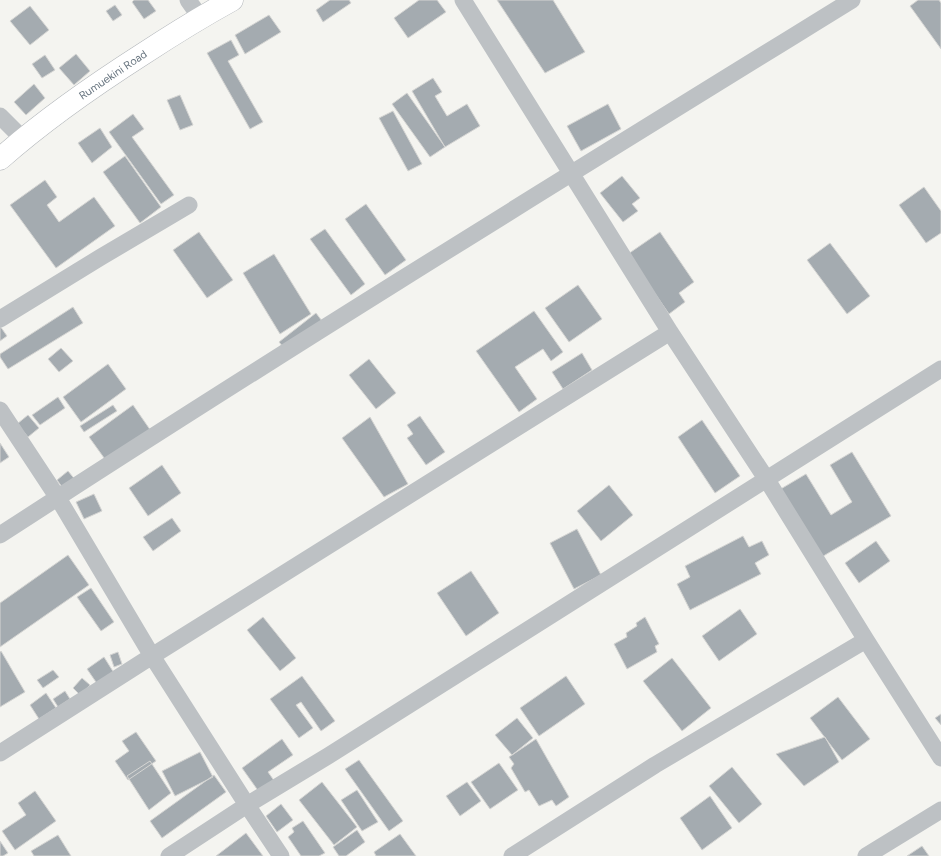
<svg xmlns="http://www.w3.org/2000/svg" width="941" height="856" font-family="Figtree,sans-serif">
<style>
.building{fill:#a4abb0;stroke:#d5d5d3}
.lines{fill:none;stroke-linecap:round;stroke-linejoin:round}
.secondary-casing{stroke:#b2b6ba;stroke-width:23}
.street{stroke:#bdc1c4;stroke-width:17}
.secondary{stroke:#fff;stroke-width:22}
.labels{text-anchor:middle;dominant-baseline:central;stroke-width:4;stroke-linejoin:round;paint-order:stroke}
.street-label{font-size:11px;fill:#66737e;stroke:#fff}
</style>
<rect width="100%" height="100%" fill="#f4f4f0"/>
<path class="building" d="M134 0H148L156 11 144 19 132 2Z
M330 0H349L351 3 323 22 316 10Z
M419 0H437L446 12 408 38 394 18Z
M497 0H553L585 52 545 73Z
M918 0H939L941 3V49L910 6Z
M115 5 122 15 113 21 106 11Z
M30 6 49 30 30 45 10 21Z
M269 15 281 32 245 54 235 35Z
M231 40 239 55 228 61 263 122 250 129 207 53Z
M76 54 90 71 74 85 59 68Z
M45 55 55 70 42 78 32 64Z
M433 78 442 92 435 96 447 116 467 104 480 126 445 147 412 91Z
M34 84 45 98 26 115 14 102Z
M407 93 445 147 430 157 392 104Z
M180 95 193 125 180 130 167 100Z
M608 104 621 129 581 151 567 126Z
M393 111 422 164 408 171 379 118Z
M133 114 144 129 132 137 174 195 161 204 109 132Z
M100 128 112 147 92 163 78 143Z
M125 156 161 207 140 223 103 172Z
M622 176 640 198 632 204 638 211 623 222 600 193Z
M45 180 57 197 47 205 59 222 94 197 115 226 56 268 10 205Z
M924 187 941 211V233L926 243 899 205Z
M366 204 406 260 385 275 345 219Z
M325 229 365 284 351 295 310 239Z
M199 232 233 280 207 298 173 250Z
M660 232 694 282 679 293 685 302 669 314 628 254Z
M830 243 870 296 847 314 807 260Z
M274 254 311 314 280 334 243 273Z
M578 285 602 319 569 342 545 308Z
M73 307 83 323 8 369 0 357V354Z
M534 311 563 352 551 361 543 349 515 367 537 399 519 412 476 351Z
M316 313 325 325 289 354 279 342Z
M0 326 7 336 0 341Z
M61 348 73 361 59 372 48 359Z
M582 353 592 370 563 389 552 372Z
M369 359 396 393 376 409 349 375Z
M108 364 126 389 81 422 63 397Z
M58 397 65 408 40 425 32 415Z
M113 405 117 411 84 432 80 426Z
M133 405 151 431 107 462 89 437Z
M28 415 39 428 28 437 17 424Z
M420 416 445 452 426 465 407 438 413 434 407 425Z
M370 417 408 484 384 497 342 438Z
M702 420 740 476 715 493 678 437Z
M0 443 9 457 0 463Z
M852 452 891 516 820 558 779 490 806 474 831 515 852 502 830 465Z
M162 465 181 493 148 516 129 488Z
M68 471 77 482 65 491 57 480Z
M609 485 633 515 601 541 577 511Z
M94 494 102 511 84 519 76 502Z
M172 518 181 531 153 551 143 537Z
M577 529 601 575 574 589 550 543Z
M743 536 749 547 762 541 769 555 755 563 761 574 690 610 677 584 690 577 685 566Z
M876 541 890 561 859 583 845 563Z
M68 555 89 585 0 647V603Z
M471 571 499 613 466 636 437 593Z
M91 588 114 622 101 631 77 597Z
M740 609 757 634 719 661 702 636Z
M263 617 296 658 280 671 247 630Z
M645 617 659 644 655 646 657 652 627 669 614 644 627 637 626 633 637 626 636 623Z
M1 651 25 692 0 707V652Z
M118 652 122 664 114 667 110 655Z
M104 657 114 673 98 685 87 669Z
M672 658 711 708 682 731 643 681Z
M53 670 59 677 43 688 37 680Z
M302 676 335 721 321 731 301 702 296 705 313 728 299 738 270 699Z
M566 676 585 704 539 736 520 708Z
M82 678 90 685 80 695 73 688Z
M65 691 70 699 58 707 53 699Z
M46 693 56 708 39 719 30 705Z
M838 697 870 739 842 760 810 718Z
M941 714V725L935 718Z
M517 718 533 738 512 755 495 735Z
M136 732 156 761 128 780 115 761 129 751 122 741Z
M825 737 839 762 804 786 776 754Z
M282 739 293 755 268 772 275 782 259 792 242 768Z
M536 739 569 797 556 806 552 800 539 806 529 790 525 792 511 768 514 764 509 757Z
M200 752 213 777 175 796 162 771Z
M359 760 403 821 389 831 345 769Z
M150 761 171 793 149 810 127 776Z
M499 763 518 790 490 809 471 782Z
M732 767 762 804 739 823 709 786Z
M214 775 226 792 162 838 150 821Z
M322 782 357 827 334 845 299 800Z
M467 782 481 801 460 816 446 796Z
M357 790 378 822 362 831 341 800Z
M35 791 56 821 15 850 2 831 26 815 18 803Z
M710 796 732 828 702 850 680 818Z
M281 804 293 820 277 832 266 816Z
M303 821 325 853 319 856H301L288 837 294 832 292 828Z
M357 830 365 842 346 856H339L333 847Z
M246 833 263 856H216Z
M400 834 416 856H376L374 852Z
M58 835 71 856H34L31 851Z
M0 841 8 853 3 856H0Z
M922 846 929 856H907Z"/>
<g class="lines">
<defs>
<path id="secondary" d="M0 159C44 120 93 86 143 54 172 35 201 17 232 0"/>
</defs>
<use href="#secondary" class="secondary-casing"/>
<path class="street" d="M188 0 200 17
M463 0 670 332 767 480 866 640 941 758
M0 116 23 139
M0 319 101 257 189 205
M0 410 58 498 152 656 247 805 281 856
M0 535C281 352 567 176 852 0
M0 753 152 656 670 332
M169 856 247 805 328 756 941 369
M512 856 655 765 866 640
M866 856 941 810"/>
<use href="#secondary" class="secondary"/>
</g>
<g class="labels">
<g class="street-label">
<text transform="translate(113 75) rotate(-34)">Rumuekini Road</text>
</g>
</g>
</svg>
